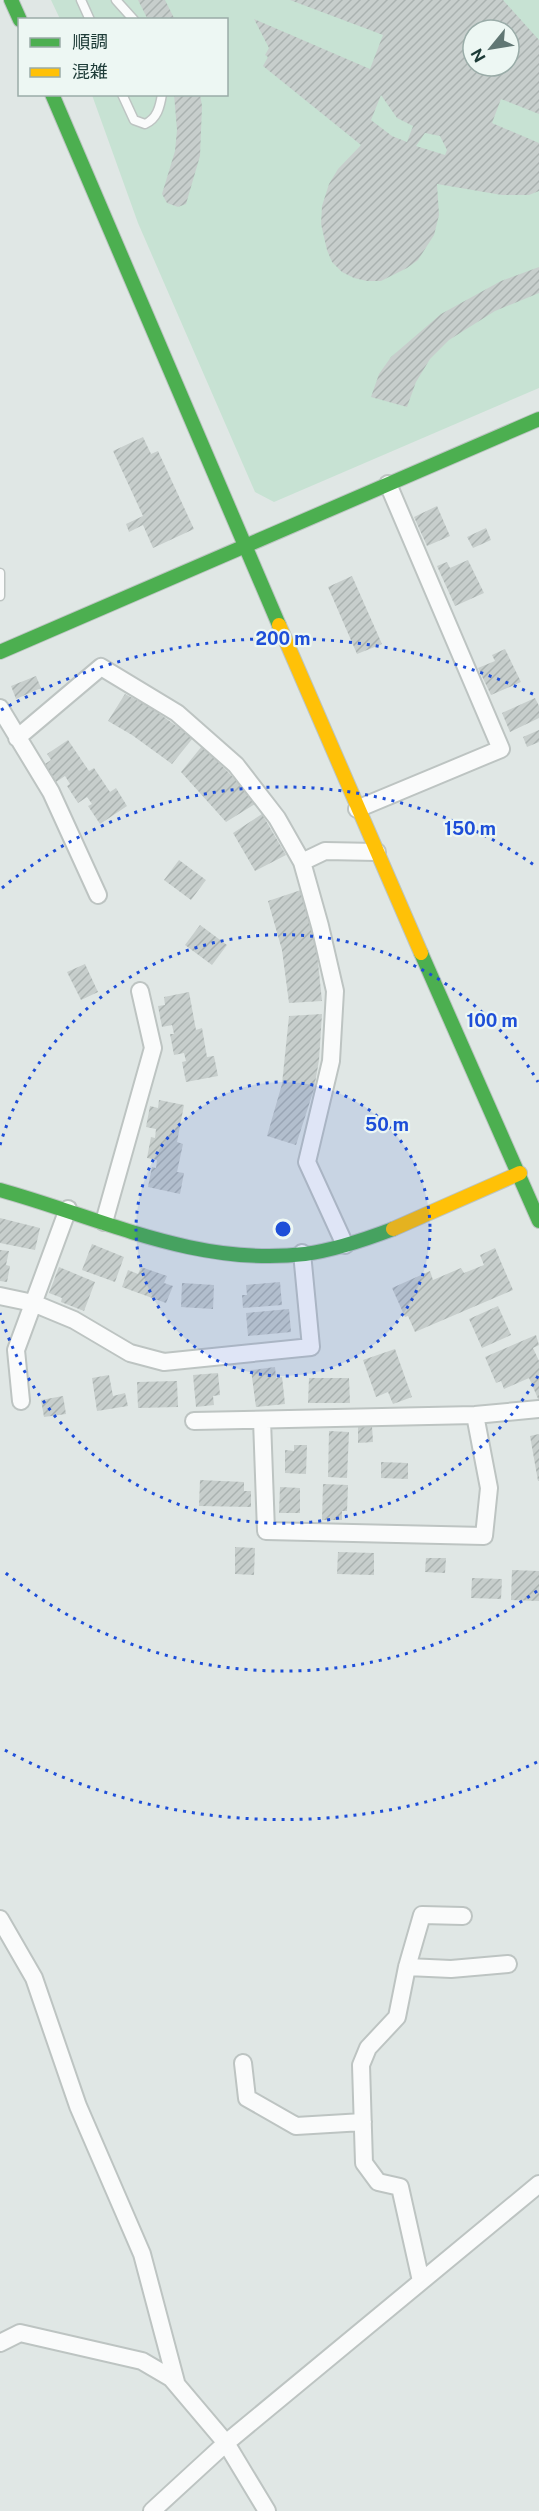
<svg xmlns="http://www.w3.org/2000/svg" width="539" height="2511" font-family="'Public Sans','Noto Sans JP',sans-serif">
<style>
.green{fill:#c7e2d3;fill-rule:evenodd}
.building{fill:url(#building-hatch);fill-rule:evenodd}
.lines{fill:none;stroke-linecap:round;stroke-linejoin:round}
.lane-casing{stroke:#bdc4c2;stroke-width:11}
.street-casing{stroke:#bdc4c2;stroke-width:20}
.fast-casing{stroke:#bcc5c2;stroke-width:16}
.slow-casing{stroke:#bcc5c2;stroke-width:16}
.lane{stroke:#fafbfb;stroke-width:8}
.street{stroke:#fafbfb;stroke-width:16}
.fast{stroke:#4caf50;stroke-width:14}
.slow{stroke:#ffc107;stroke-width:14}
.ring{fill:none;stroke:#1d4ed8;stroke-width:3;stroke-dasharray:3 6}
.centre{fill:#1d4ed8;stroke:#edf7f3;stroke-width:3}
.ring-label{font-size:18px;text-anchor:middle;font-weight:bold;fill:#1d4ed8;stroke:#edf7f3;stroke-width:4.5;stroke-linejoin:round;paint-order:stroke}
</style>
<defs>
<pattern id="building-hatch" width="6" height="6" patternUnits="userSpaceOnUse" patternTransform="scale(1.5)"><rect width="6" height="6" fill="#c7cecc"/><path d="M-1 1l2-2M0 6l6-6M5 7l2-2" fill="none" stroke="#aab2b0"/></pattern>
</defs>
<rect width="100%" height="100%" fill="#e0e7e5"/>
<path class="green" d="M51 0H539V388L274 502 255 492 138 223 92 95 226 94V20L60 19ZM473 30H509V66H473Z"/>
<path class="building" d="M138 0H165L175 20H148Z
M290 0H503L539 40V114L501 99 492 123 539 143V191L529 195H502L437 184 439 215 434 235 418 260 407 268 381 281H367L354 278 342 272 332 262 327 250 321 224 322 206 329 184 338 169 361 145 263 66 268 57 265 55 269 48 254 19 370 69 383 35ZM473 30H509V66H473ZM381 95 397 118 413 126 407 142 392 136 371 120ZM425 133 440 136 447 150 445 155 416 146Z
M174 94H200L202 106 200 156 186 204 178 207 167 203 162 194 175 151 177 130Z
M539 267V293L495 311 449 340 430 359 416 382 407 407 371 397 379 374 391 357 441 314 501 281Z
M143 437 151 454 158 451 194 529 153 548 143 525 129 532 126 524 143 516 113 451Z
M437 506 450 536 427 546 414 517Z
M486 528 491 540 473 548 467 537Z
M468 560 484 593 455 606 437 566 447 562 450 568Z
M352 576 382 644 357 654 328 587Z
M505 649 521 682 491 695 478 668 495 661 492 655Z
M36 676 41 688 16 699 11 686Z
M125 694 150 707 193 738 172 764 132 735 108 721Z
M535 698 539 706V718L510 732 502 713Z
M539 730V742L527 747 523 737Z
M68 740 89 771 94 768 110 792 116 788 127 806 100 824 88 806 92 804 87 797 78 803 67 786 70 784 65 776 56 782 45 764 51 760 47 754Z
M202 746 240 784 255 804 226 822 181 772Z
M262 814 286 855 255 871 233 833Z
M179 860 206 880 191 900 164 880Z
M301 890 316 943 322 1001 289 1003 282 950 268 901Z
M200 925 227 945 212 965 185 945Z
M85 964 98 992 81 1000 67 972Z
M189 992 196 1030 202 1028 207 1057 214 1056 218 1076 186 1082 182 1062 186 1061 184 1053 174 1055 170 1034H174L172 1025 162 1027 158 1006 165 1005 164 997Z
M322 1014 319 1060 314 1089 296 1145 267 1136 282 1084 289 1016Z
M159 1100 184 1105 177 1142 183 1144 177 1172 184 1173 180 1194 148 1187 152 1167 156 1168 157 1160 147 1158 151 1137 155 1138 156 1129 146 1127 150 1106 158 1108Z
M0 1218 40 1228 35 1250 0 1243Z
M92 1244 124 1257 115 1282 82 1270Z
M495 1248 513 1290 415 1332 408 1316 405 1317 392 1288 430 1271 433 1280 461 1268 464 1273 484 1265 480 1255Z
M0 1250 9 1251 6 1265 10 1266 7 1282 0 1281Z
M59 1267 95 1282 84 1311 61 1302 62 1298 49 1293Z
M141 1267 167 1276 164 1283 173 1286 166 1303 122 1287 128 1270 138 1274Z
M280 1282 282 1305 243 1308 242 1295H247L246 1285Z
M182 1283 214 1285 213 1309 181 1307Z
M498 1306 511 1335 482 1348 469 1319Z
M289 1309 291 1332 248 1336 246 1313Z
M536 1335 539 1345 533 1348 539 1361V1401L529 1378 504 1389 501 1381 496 1383 485 1357Z
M395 1349 412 1397 393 1404 388 1392 376 1397 363 1360Z
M275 1367 276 1378 282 1377 285 1404 256 1407 251 1370Z
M218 1373 220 1395 213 1396 214 1405 196 1407 193 1375Z
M109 1375 113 1396 125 1393 128 1406 97 1411 92 1378Z
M309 1378H349L350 1403H308Z
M177 1381 178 1407 138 1408 137 1382Z
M63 1396 66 1414 44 1417 41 1400Z
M372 1426 373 1442 358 1443V1427Z
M329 1431 349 1432 347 1478 328 1477Z
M539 1434V1481H538L530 1436Z
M294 1445H307L306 1474 285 1473V1450L294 1451Z
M381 1462 408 1463V1479L381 1478Z
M200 1480 244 1482V1491H251V1507L199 1506Z
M323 1484 348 1485 347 1511H342V1520H322Z
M280 1487 300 1488V1513H279Z
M235 1547 255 1548 254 1575 235 1574Z
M338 1552 374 1553V1575L337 1574Z
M426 1558H446L445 1573 425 1572Z
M512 1570 539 1571V1601L511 1600Z
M472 1578 502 1579 501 1599 471 1598Z"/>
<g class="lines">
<defs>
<path id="lane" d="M81 0 90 20
M116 0 134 20
M122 94 134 120 145 124C157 119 160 107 162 94
M0 573V596"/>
<path id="street" d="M0 708 51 792 98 895
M17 738 101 667 177 713 236 765 277 818 302 862 320 926 335 991 331 1061 307 1162 345 1245
M357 809 501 749 388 484
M302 862 325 851 377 852
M104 1222 153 1048 140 991
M0 1296 33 1303 74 1320 130 1353 164 1362 311 1347 302 1253
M21 1401 16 1350 68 1209
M262 1420 266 1531 484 1536 489 1488 475 1415
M194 1421 475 1415 539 1409
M0 1919 34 1978 78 2106 142 2254 176 2382
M407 1967 451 1969 508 1964
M243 2063 247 2098 296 2126 363 2122
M421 2281 400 2187 378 2182 364 2163 361 2065 368 2048 397 2017 407 1967 422 1915 463 1916
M0 2343 20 2333 142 2361 171 2378 226 2443 267 2511
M152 2511 226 2443 539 2184"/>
<path id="fast" d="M11 0 20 20
M52 94 279 625
M0 652 539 419
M421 953 539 1221
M0 1190C101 1218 197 1267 305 1254 335 1250 364 1240 393 1229"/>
<path id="slow" d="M279 625 421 953
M393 1229 520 1173"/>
</defs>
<use href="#lane" class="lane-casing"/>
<use href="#street" class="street-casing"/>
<use href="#fast" class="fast-casing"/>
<use href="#slow" class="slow-casing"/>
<use href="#lane" class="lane"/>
<use href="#street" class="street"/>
<use href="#fast" class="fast"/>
<use href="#slow" class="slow"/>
</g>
<circle cx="283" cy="1229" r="147" fill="#1d4ed8" fill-opacity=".12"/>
<g class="ring">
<circle cx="283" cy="1229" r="147"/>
<path d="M538 1376A295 295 0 0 1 0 1313M0 1145A295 295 0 0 1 538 1082"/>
<path d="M537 1591A442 442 0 0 1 2 1570M2 888A442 442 0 0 1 537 867"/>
<path d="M537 1762A590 590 0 0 1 1 1748M1 710A590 590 0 0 1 537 696"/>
</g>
<circle cx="283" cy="1229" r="9" class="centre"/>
<g class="ring-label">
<text x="283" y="645">200 m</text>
<text x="470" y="835">150 m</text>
<text x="492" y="1027">100 m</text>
<text x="387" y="1131">50 m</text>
</g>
<rect x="18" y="18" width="210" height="78" fill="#edf7f3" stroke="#9aaca8" stroke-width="1.5"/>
<rect x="30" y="38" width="30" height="9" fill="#4caf50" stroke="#9aaca8" stroke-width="1.5"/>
<text x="72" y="48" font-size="18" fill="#1d3b37">順調</text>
<rect x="30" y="68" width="30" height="9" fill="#ffc107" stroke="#9aaca8" stroke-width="1.5"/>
<text x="72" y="78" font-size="18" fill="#1d3b37">混雑</text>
<g transform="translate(491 48) rotate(240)"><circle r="28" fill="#edf7f3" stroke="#9aaca8" stroke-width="1.5"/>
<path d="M0-4.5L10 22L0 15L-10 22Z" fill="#617774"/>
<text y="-9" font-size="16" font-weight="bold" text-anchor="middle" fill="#1d3b37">N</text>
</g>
</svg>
